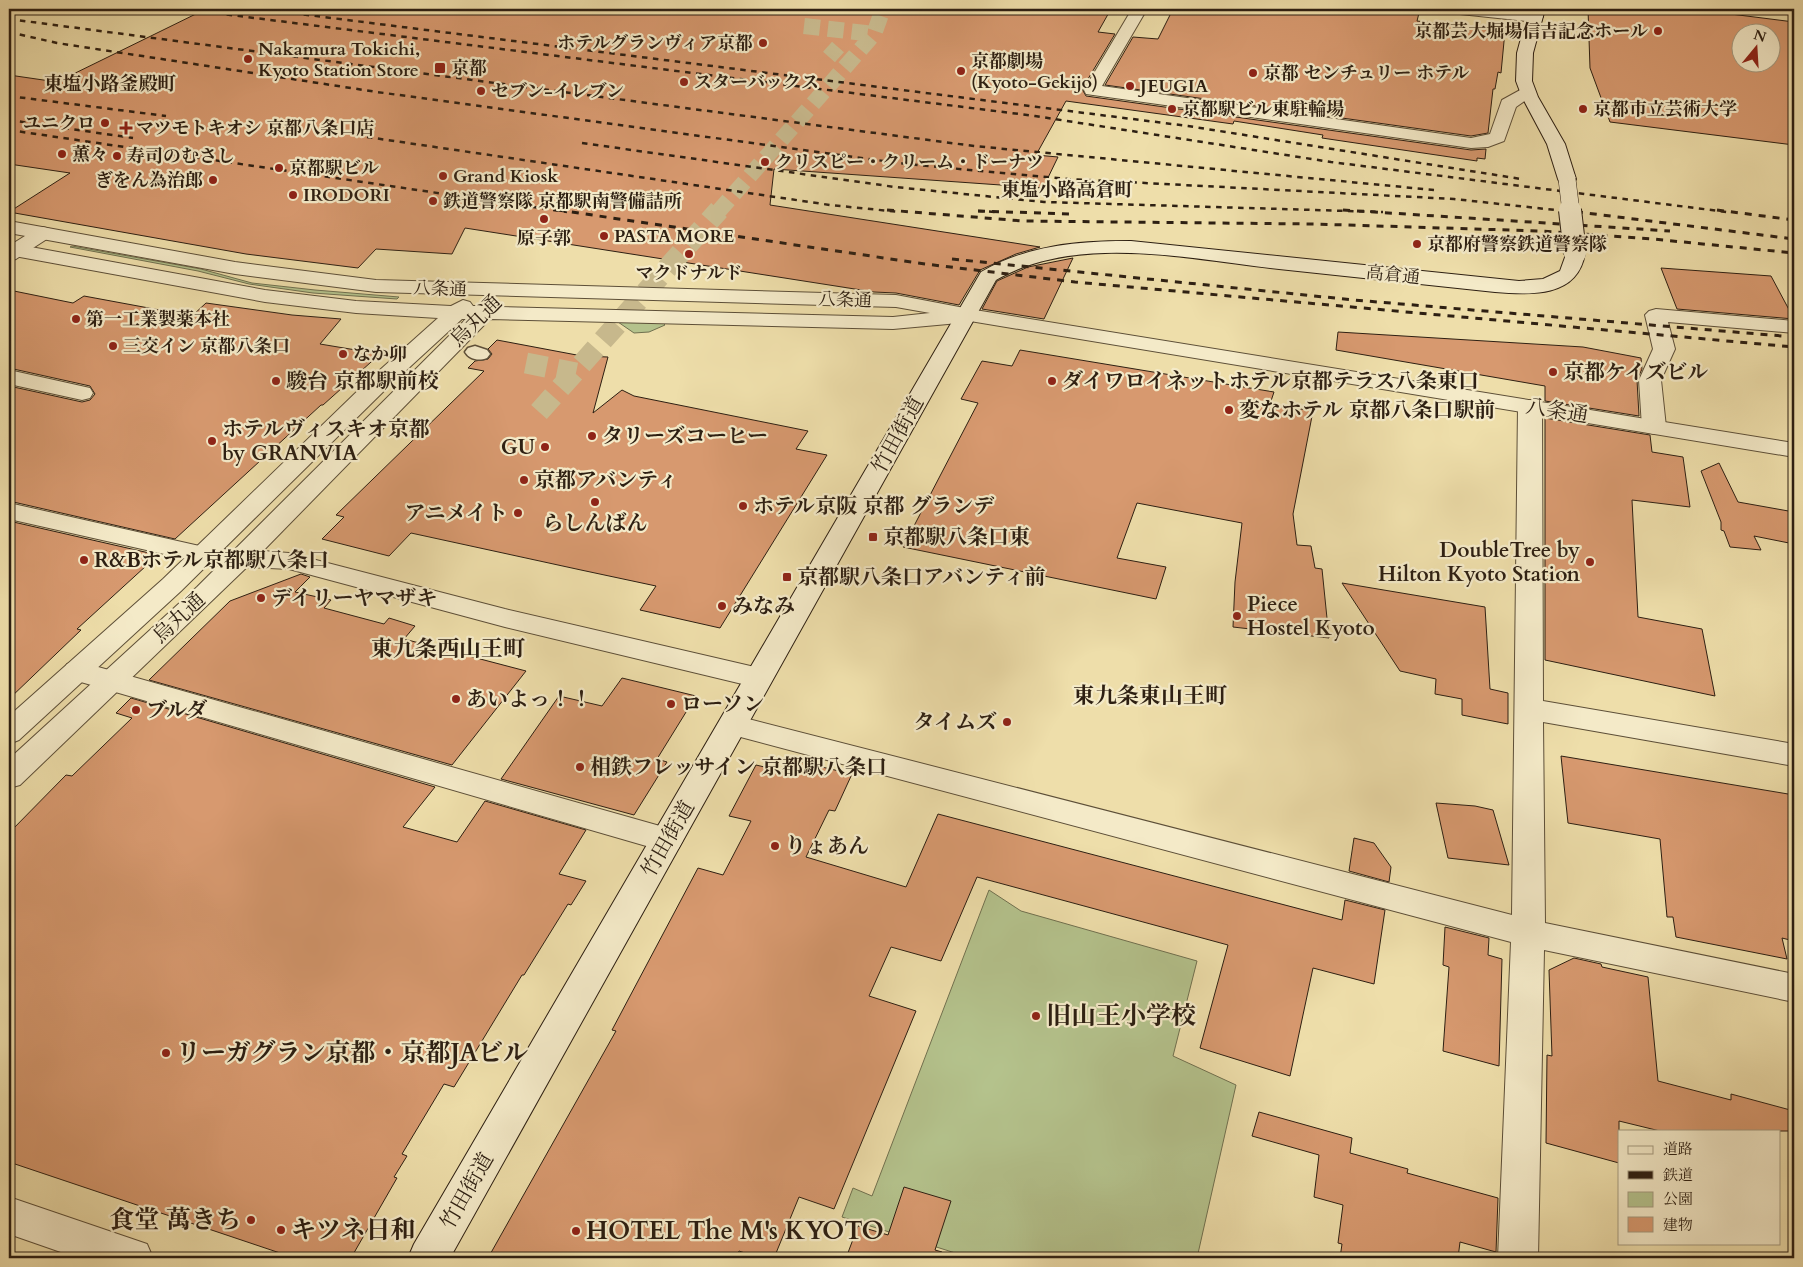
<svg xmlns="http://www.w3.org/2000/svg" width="1803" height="1267" font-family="Cardo,'Noto Serif JP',serif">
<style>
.green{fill:#b4c28c;stroke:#70704f}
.building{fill:#d7996f;stroke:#2d1f12;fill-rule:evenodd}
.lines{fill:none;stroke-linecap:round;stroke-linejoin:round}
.pedestrian-tunnel-far1{stroke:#c7b88c;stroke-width:16;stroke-dasharray:16 8;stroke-linecap:butt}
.pedestrian-tunnel{stroke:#c7b88c;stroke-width:21;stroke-dasharray:21 11;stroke-linecap:butt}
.pedestrian-casing{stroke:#5d4f38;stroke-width:3}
.minor-casing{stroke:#5d4f38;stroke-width:2}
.tertiary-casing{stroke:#5d4f38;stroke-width:2}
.secondary-casing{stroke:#2d1f12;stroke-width:2}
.pedestrian{fill:#f4eac8;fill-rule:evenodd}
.minor{fill:#f4eac8;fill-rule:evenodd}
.tertiary{fill:#f4eac8;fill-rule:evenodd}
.secondary{fill:#f4eac8;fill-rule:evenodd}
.rail-far1{stroke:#2d1f12;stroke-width:2.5;stroke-dasharray:5.5 5.5;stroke-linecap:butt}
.rail{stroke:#2d1f12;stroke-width:3;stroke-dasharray:7 7;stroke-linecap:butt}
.secondary-bridge-far1-casing{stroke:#2d1f12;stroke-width:18;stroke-linecap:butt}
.secondary-bridge-casing{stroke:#2d1f12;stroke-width:24;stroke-linecap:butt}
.secondary-bridge-far1{stroke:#f4eac8;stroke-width:17}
.secondary-bridge{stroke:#f4eac8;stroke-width:22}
.poi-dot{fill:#8f2418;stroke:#f4eac8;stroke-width:2}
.labels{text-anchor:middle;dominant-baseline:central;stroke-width:4.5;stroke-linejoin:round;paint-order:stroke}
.far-poi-label{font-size:18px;font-weight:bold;fill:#2d1f12;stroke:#f4eac8;text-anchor:start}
.far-street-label{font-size:18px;fill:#2d1f12;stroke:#f4eac8}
.far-neighbourhood-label{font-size:19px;font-weight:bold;fill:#2d1f12;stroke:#f4eac8}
.street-label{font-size:21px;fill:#2d1f12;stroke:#f4eac8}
.poi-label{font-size:21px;font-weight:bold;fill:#2d1f12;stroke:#f4eac8;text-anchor:start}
.neighbourhood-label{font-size:22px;font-weight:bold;fill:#2d1f12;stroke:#f4eac8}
.near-poi-label{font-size:25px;font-weight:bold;fill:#2d1f12;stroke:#f4eac8;text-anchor:start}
</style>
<rect width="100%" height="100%" fill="#eedeaa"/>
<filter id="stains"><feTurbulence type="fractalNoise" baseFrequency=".004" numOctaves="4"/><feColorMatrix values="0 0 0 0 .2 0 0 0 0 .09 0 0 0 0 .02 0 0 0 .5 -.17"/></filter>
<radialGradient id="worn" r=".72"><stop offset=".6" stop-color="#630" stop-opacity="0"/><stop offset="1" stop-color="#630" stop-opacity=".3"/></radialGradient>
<path class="green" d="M72 246 201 269 252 283 315 290 399 297 397 299 313 293 249 284 198 271 70 247Z
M618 322 663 323 665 325 649 332 634 333Z
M989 890 1021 911 1197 961 1173 1056 1236 1085 1197 1258H971L842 1217 853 1188 872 1196Z"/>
<path class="building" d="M206 9H1111L1098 32 1115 34 1082 89 1086 96 1471 150 1486 149 1485 159 1477 158V161L1322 138 1323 135 1234 121 1233 124 1066 101 1036 155 1058 157 1043 188 774 169 770 205 1040 247 1016 254 980 270 959 305 896 293 874 292 465 228 452 254 376 249 358 268 246 254 9 212 70 173 9 164V75L57 82Z
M1173 9H1420L1417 21 1505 31 1501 73 1498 72 1495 89H1493L1488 133 1471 136 1105 85 1133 37 1158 39Z
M1588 9H1691L1794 22V145L1610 122 1590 68ZM1740 32H1770V62H1740Z
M1073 258 1044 319 982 309 997 281 1028 267Z
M1661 268 1771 276 1794 319 1677 309Z
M9 290 73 303 84 296 192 316 206 303 292 315 341 319 320 344 380 354 323 405H321L175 539 9 501V386L82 402 90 400 95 394 90 386 9 368Z
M1338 332 1583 347 1641 358 1642 369 1637 380 1639 416 1545 401V386L1336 350Z
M497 340 582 356 608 357 593 413 622 390 634 396 808 431 796 449 827 455 720 628 640 610 656 586 581 570 411 533 389 556 322 539 344 517 336 515 484 371 468 368 475 361 488 359 492 354 488 349Z
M1020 350 1274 392 1270 404 1313 411 1293 514 1297 545 1311 546 1315 568 1322 569 1329 638 1233 627 1235 582 1242 523 1137 503 1117 558 1166 567 1156 599 903 547 978 403 961 399 982 361 1012 366Z
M1545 418 1650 435 1652 452 1683 457 1690 507 1632 500 1638 617 1702 629 1715 696 1545 660Z
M1719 463 1738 502 1794 512V544L1754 536 1761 550 1730 547 1724 531 1721 530V522L1701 471Z
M9 521 158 555 77 629 81 630 9 699Z
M301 574 310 577 295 592 331 600 324 608 384 624 389 618 415 626 404 639 526 671 452 765 149 680 230 601Z
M1342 583 1485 607 1490 689 1508 693V724L1462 715V699L1435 694 1436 679 1400 671Z
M622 678 696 696 657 759 667 762 634 815 501 779 559 696 602 706Z
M131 698 435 787 403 827 457 842 485 801 586 830 559 874 586 881 571 905 568 904 524 975H522L454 1087 444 1084 402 1154 407 1156 394 1177 397 1178 351 1258H302L283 1254 9 1162V833L66 775 72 776 132 718 116 713Z
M1561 756 1794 795V941L1782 938 1787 959 1676 937 1673 917H1667L1660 839 1568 823Z
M796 761 852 774 835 811 829 810 806 857 906 887 938 814 1342 920 1345 900 1385 910 1374 984 1313 968 1290 1076 1200 1048 1228 945 977 877 941 961 891 947 869 996 916 1011 834 1209 799 1197 774 1258H760L739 1251 736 1258H488L616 1031 612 1030 698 868 723 875 751 821 729 816 756 765 790 773Z
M1436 803 1475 806 1493 810 1509 865 1448 858Z
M1354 838 1374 843 1391 867 1389 882 1349 871Z
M1445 927 1489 938 1488 955 1502 959 1499 1066 1443 1051 1449 967 1443 965Z
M1574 958 1601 964 1602 967 1648 977 1658 1081 1731 1100V1094L1794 1111V1131H1660L1619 1121V1163L1546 1143 1547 1055 1552 1056 1549 970Z
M1259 1112 1352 1138 1350 1153 1408 1169 1407 1173 1498 1198 1496 1252 1460 1242 1458 1258H1340L1342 1244 1338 1243 1343 1205 1314 1197 1319 1155 1252 1136Z
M904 1187 951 1201 935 1250 942 1252 941 1258H846L858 1226 888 1235Z"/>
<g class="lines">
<path class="pedestrian-tunnel-far1" d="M804 26 874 34
M829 57 838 47
M718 212 874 34 883 9"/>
<path class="pedestrian-tunnel" d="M526 363 576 373
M539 412 719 210"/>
<defs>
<path id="pedestrian" d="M475 346 487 350 490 354 487 358C479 361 470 360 465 352L468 348Z"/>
<path id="minor" d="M1132 9H1147L1102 86 1471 138 1490 134 1502 100 1522 89H1534L1536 93 1516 107 1504 141 1488 147 1471 148 1086 94 1084 90Z
M1452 9C1467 8 1535 6 1543 17L1535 22 1460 14Z
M43 227 50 229 53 233 50 237 16 259 9 261V246L36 229Z
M1656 309 1794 321V333L1668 322 1675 349 1661 380 1666 427 1662 432 1654 434 1646 432 1642 427 1639 380 1653 349 1645 315 1649 311Z
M9 370 90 388 93 393 90 398 82 400 9 384Z
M1530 400 1538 402 1542 407 1543 701 1794 744V766L1543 722 1545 923 1794 974V1002L1544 950 1538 1258H1498L1511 942 733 735 723 732 718 725 723 718 733 715 1512 915 1518 407 1522 402Z
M9 503 204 547 251 552 255 558 251 564 242 566 204 563 9 519Z
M77 661 667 828 678 831 683 840 678 849 667 852 67 678 63 671 67 664Z
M9 1197 147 1244 153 1258H78L9 1234Z"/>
<path id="tertiary" d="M9 221 235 262 376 280 896 295 975 310 1794 443V457L958 319 956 323 948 324 893 329 490 319 263 551 289 553 505 609 759 668 769 671 773 678 769 685 759 688 505 627 289 569 247 567 20 785 9 788V759L197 587 466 319H462L388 387 181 591 19 740 9 744V716L163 579 372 377 438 318 356 313 265 302 9 255V243L265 290 356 301 451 306 463 300 470 302 473 306H479C486 300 490 298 499 301L501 307 893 317 930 313 896 307 376 292 235 274 9 233Z"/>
<path id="secondary" d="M1529 9H1545L1533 53 1532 81 1538 97 1565 144 1576 179 1574 183H1560L1558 179 1547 144 1522 97 1516 81 1517 53Z
M1131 241 1519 281 1543 279 1560 271 1568 249 1575 247 1582 249 1585 253C1578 298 1530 295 1495 292 1423 284 1351 277 1279 269 1190 259 1077 233 996 280L450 1258H408L414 1244 981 272C1027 245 1078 241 1131 241Z"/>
</defs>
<use href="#pedestrian" class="pedestrian-casing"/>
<use href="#minor" class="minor-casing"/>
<use href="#tertiary" class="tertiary-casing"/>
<use href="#secondary" class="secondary-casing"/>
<use href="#pedestrian" class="pedestrian"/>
<use href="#minor" class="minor"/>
<use href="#tertiary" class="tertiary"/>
<use href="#secondary" class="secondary"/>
<path class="rail-far1" d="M183 9 1035 116 1331 162 1727 212
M260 9 1188 126 1521 179
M9 19 974 146 1434 190
M9 32 57 43 377 92 906 164 1068 179 1454 199 1574 212
M9 96 166 116
M9 120 133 138
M9 130 567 212
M367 137 830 205 900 212
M582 143 895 187 1044 202 1383 212
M978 211 996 212"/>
<path class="rail" d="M558 210 925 264 1075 282 1794 347
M887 210 1023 221 1314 224 1540 231 1653 239 1794 253
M1343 210 1670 231
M1562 210 1794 239
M1717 210 1794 220
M978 211 1070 214
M952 259 1354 300 1794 337"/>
<defs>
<path id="secondary-bridge-far1" d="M1567 179 1571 212"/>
<path id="secondary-bridge" d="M1570 210 1575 253"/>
</defs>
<use href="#secondary-bridge-far1" class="secondary-bridge-far1-casing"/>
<use href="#secondary-bridge" class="secondary-bridge-casing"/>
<use href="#secondary-bridge-far1" class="secondary-bridge-far1"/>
<use href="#secondary-bridge" class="secondary-bridge"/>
</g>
<g class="poi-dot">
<circle cx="1658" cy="31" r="5"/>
<circle cx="763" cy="43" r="5"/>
<circle cx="248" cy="59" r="5"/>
<rect x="434" y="62" width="12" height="12" rx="2.5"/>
<circle cx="961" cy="71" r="5"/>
<circle cx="1253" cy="73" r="5"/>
<circle cx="684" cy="82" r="5"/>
<circle cx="1130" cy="86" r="5"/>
<circle cx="481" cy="91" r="5"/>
<circle cx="1172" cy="109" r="5"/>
<circle cx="1583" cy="109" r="5"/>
<circle cx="105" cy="123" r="5"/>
<path d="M123.5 120.5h5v5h5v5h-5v5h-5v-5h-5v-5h5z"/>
<circle cx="62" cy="154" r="5"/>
<circle cx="117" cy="156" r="5"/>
<circle cx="765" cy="162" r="5"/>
<circle cx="279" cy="168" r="5"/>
<circle cx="443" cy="176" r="5"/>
<circle cx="213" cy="180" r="5"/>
<circle cx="293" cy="195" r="5"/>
<circle cx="433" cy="201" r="5"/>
<circle cx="544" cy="219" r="5"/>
<circle cx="604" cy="236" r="5"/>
<circle cx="1417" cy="244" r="5"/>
<circle cx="689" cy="254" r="5"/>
<circle cx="76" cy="319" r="5"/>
<circle cx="113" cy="346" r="5"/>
<circle cx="343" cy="354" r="5"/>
<circle cx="1553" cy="372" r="5"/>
<circle cx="276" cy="381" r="5"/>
<circle cx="1052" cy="381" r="5"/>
<circle cx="1229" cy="410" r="5"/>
<circle cx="592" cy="436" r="5"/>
<circle cx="212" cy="441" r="5"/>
<circle cx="545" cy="447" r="5"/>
<circle cx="524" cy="480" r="5"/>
<circle cx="595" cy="502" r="5"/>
<circle cx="743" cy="506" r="5"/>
<circle cx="518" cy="513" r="5"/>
<rect x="868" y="532" width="10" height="10" rx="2.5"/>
<circle cx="84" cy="560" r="5"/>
<circle cx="1590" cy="562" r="5"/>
<rect x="782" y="572" width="10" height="10" rx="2.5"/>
<circle cx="261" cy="598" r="5"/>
<circle cx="722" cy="606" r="5"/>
<circle cx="1237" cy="616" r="5"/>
<circle cx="456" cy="699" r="5"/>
<circle cx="671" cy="704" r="5"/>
<circle cx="136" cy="710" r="5"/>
<circle cx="1007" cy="722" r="5"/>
<circle cx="580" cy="767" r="5"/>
<circle cx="775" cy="846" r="5"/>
<circle cx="1036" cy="1016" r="5"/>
<circle cx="166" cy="1053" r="5"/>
<circle cx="251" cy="1220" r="5"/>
<circle cx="281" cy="1230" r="5"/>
<circle cx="576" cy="1231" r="5"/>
</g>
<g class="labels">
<g class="far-poi-label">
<text x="1648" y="31" text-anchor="end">京都芸大堀場信吉記念ホール</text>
<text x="753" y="43" text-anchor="end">ホテルグランヴィア京都</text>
<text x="258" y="49">Nakamura Tokichi,<tspan x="258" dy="21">Kyoto Station Store</tspan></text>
<text x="971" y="61">京都劇場<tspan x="971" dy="21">(Kyoto-Gekijo)</tspan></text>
<text x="451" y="68">京都</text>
<text x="1263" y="73">京都 センチュリー ホテル</text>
<text x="694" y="82">スターバックス</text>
<text x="1140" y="86">JEUGIA</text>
<text x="491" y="91">セブン-イレブン</text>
<text x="1182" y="109">京都駅ビル東駐輪場</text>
<text x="1593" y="109">京都市立芸術大学</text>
<text x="95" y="123" text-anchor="end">ユニクロ</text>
<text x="136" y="128">マツモトキオシ 京都八条口店</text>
<text x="72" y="154">薫々</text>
<text x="127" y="156">寿司のむさし</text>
<text x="775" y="162">クリスピー・クリーム・ドーナツ</text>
<text x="289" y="168">京都駅ビル</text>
<text x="453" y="176">Grand Kiosk</text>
<text x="203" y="180" text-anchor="end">ぎをん為治郎</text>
<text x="303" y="195">IRODORI</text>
<text x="443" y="201">鉄道警察隊 京都駅南警備詰所</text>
<text x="614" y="236">PASTA MORE</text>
<text x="544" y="238" text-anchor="middle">原子郭</text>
<text x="1427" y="244">京都府警察鉄道警察隊</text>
<text x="689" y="273" text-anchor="middle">マクドナルド</text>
<text x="86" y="319">第一工業製薬本社</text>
<text x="123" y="346">三交イン 京都八条口</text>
<text x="353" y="354">なか卯</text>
</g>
<g class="far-street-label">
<text transform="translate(1393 275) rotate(6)">高倉通</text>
<text transform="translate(440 289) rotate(2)">八条通</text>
<text transform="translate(845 300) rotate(2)">八条通</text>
</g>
<g class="far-neighbourhood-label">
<text x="110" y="84">東塩小路釜殿町</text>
<text x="1067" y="190">東塩小路高倉町</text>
</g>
<g class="street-label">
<text transform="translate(476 321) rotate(-45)">烏丸通</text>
<text transform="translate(1557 411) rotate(9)">八条通</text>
<text transform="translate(898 435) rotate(-61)">竹田街道</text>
<text transform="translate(179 618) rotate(-43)">烏丸通</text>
<text transform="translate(668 839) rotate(-60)">竹田街道</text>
<text transform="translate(467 1191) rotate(-60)">竹田街道</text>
</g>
<g class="poi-label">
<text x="1563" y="372">京都ケイズビル</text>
<text x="286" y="381">駿台 京都駅前校</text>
<text x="1062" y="381">ダイワロイネットホテル京都テラス八条東口</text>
<text x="1239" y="410">変なホテル 京都八条口駅前</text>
<text x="222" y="429">ホテルヴィスキオ京都<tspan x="222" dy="24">by GRANVIA</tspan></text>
<text x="602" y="436">タリーズコーヒー</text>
<text x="535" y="447" text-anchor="end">GU</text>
<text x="534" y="480">京都アバンティ</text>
<text x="753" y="506">ホテル京阪 京都 グランデ</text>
<text x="508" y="513" text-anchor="end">アニメイト</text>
<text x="595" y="523" text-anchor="middle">らしんばん</text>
<text x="883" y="537">京都駅八条口東</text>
<text x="1580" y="550" text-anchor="end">DoubleTree by<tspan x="1580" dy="24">Hilton Kyoto Station</tspan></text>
<text x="94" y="560">R&amp;Bホテル京都駅八条口</text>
<text x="797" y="577">京都駅八条口アバンティ前</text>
<text x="271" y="598">デイリーヤマザキ</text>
<text x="1247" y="604">Piece<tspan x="1247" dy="24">Hostel Kyoto</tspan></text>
<text x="732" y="606">みなみ</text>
<text x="466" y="699">あいよっ！！</text>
<text x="681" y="704">ローソン</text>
<text x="146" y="710">ブルダ</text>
<text x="997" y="722" text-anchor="end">タイムズ</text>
<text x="590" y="767">相鉄フレッサイン 京都駅八条口</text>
<text x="785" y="846">りょあん</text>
</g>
<g class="neighbourhood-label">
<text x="448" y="649">東九条西山王町</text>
<text x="1150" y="696">東九条東山王町</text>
</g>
<g class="near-poi-label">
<text x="1046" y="1016">旧山王小学校</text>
<text x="176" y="1053">リーガグラン京都・京都JAビル</text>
<text x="241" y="1220" text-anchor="end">食堂 萬きち</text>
<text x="291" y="1230">キツネ日和</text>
<text x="586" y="1231">HOTEL The M's KYOTO</text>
</g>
</g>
<rect width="1803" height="1267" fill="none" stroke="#eedeaa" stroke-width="30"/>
<rect x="10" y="10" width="1783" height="1247" fill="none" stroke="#2d1f12" stroke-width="2.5"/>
<rect x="15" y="15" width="1773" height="1237" fill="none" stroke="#2d1f12"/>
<rect x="1618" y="1130" width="162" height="115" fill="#f4eac8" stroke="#a4997f"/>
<rect x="1628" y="1146" width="25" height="8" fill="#f4eac8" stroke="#a4997f"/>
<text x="1663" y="1154" font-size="15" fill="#2d1f12">道路</text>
<rect x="1628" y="1171" width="25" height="8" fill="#2d1f12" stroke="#a4997f"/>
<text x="1663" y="1180" font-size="15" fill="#2d1f12">鉄道</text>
<rect x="1628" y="1192" width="25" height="15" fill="#b4c28c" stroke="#a4997f"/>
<text x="1663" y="1204" font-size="15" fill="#2d1f12">公園</text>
<rect x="1628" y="1217" width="25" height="15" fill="#d7996f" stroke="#a4997f"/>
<text x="1663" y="1230" font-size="15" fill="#2d1f12">建物</text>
<g transform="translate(1756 48) rotate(18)"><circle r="24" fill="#f4eac8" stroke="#a4997f"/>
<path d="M0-4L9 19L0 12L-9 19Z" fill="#8f2418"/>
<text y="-8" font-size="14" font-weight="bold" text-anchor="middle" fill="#2d1f12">N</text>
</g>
<rect width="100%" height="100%" filter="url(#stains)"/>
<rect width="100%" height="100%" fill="url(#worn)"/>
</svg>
